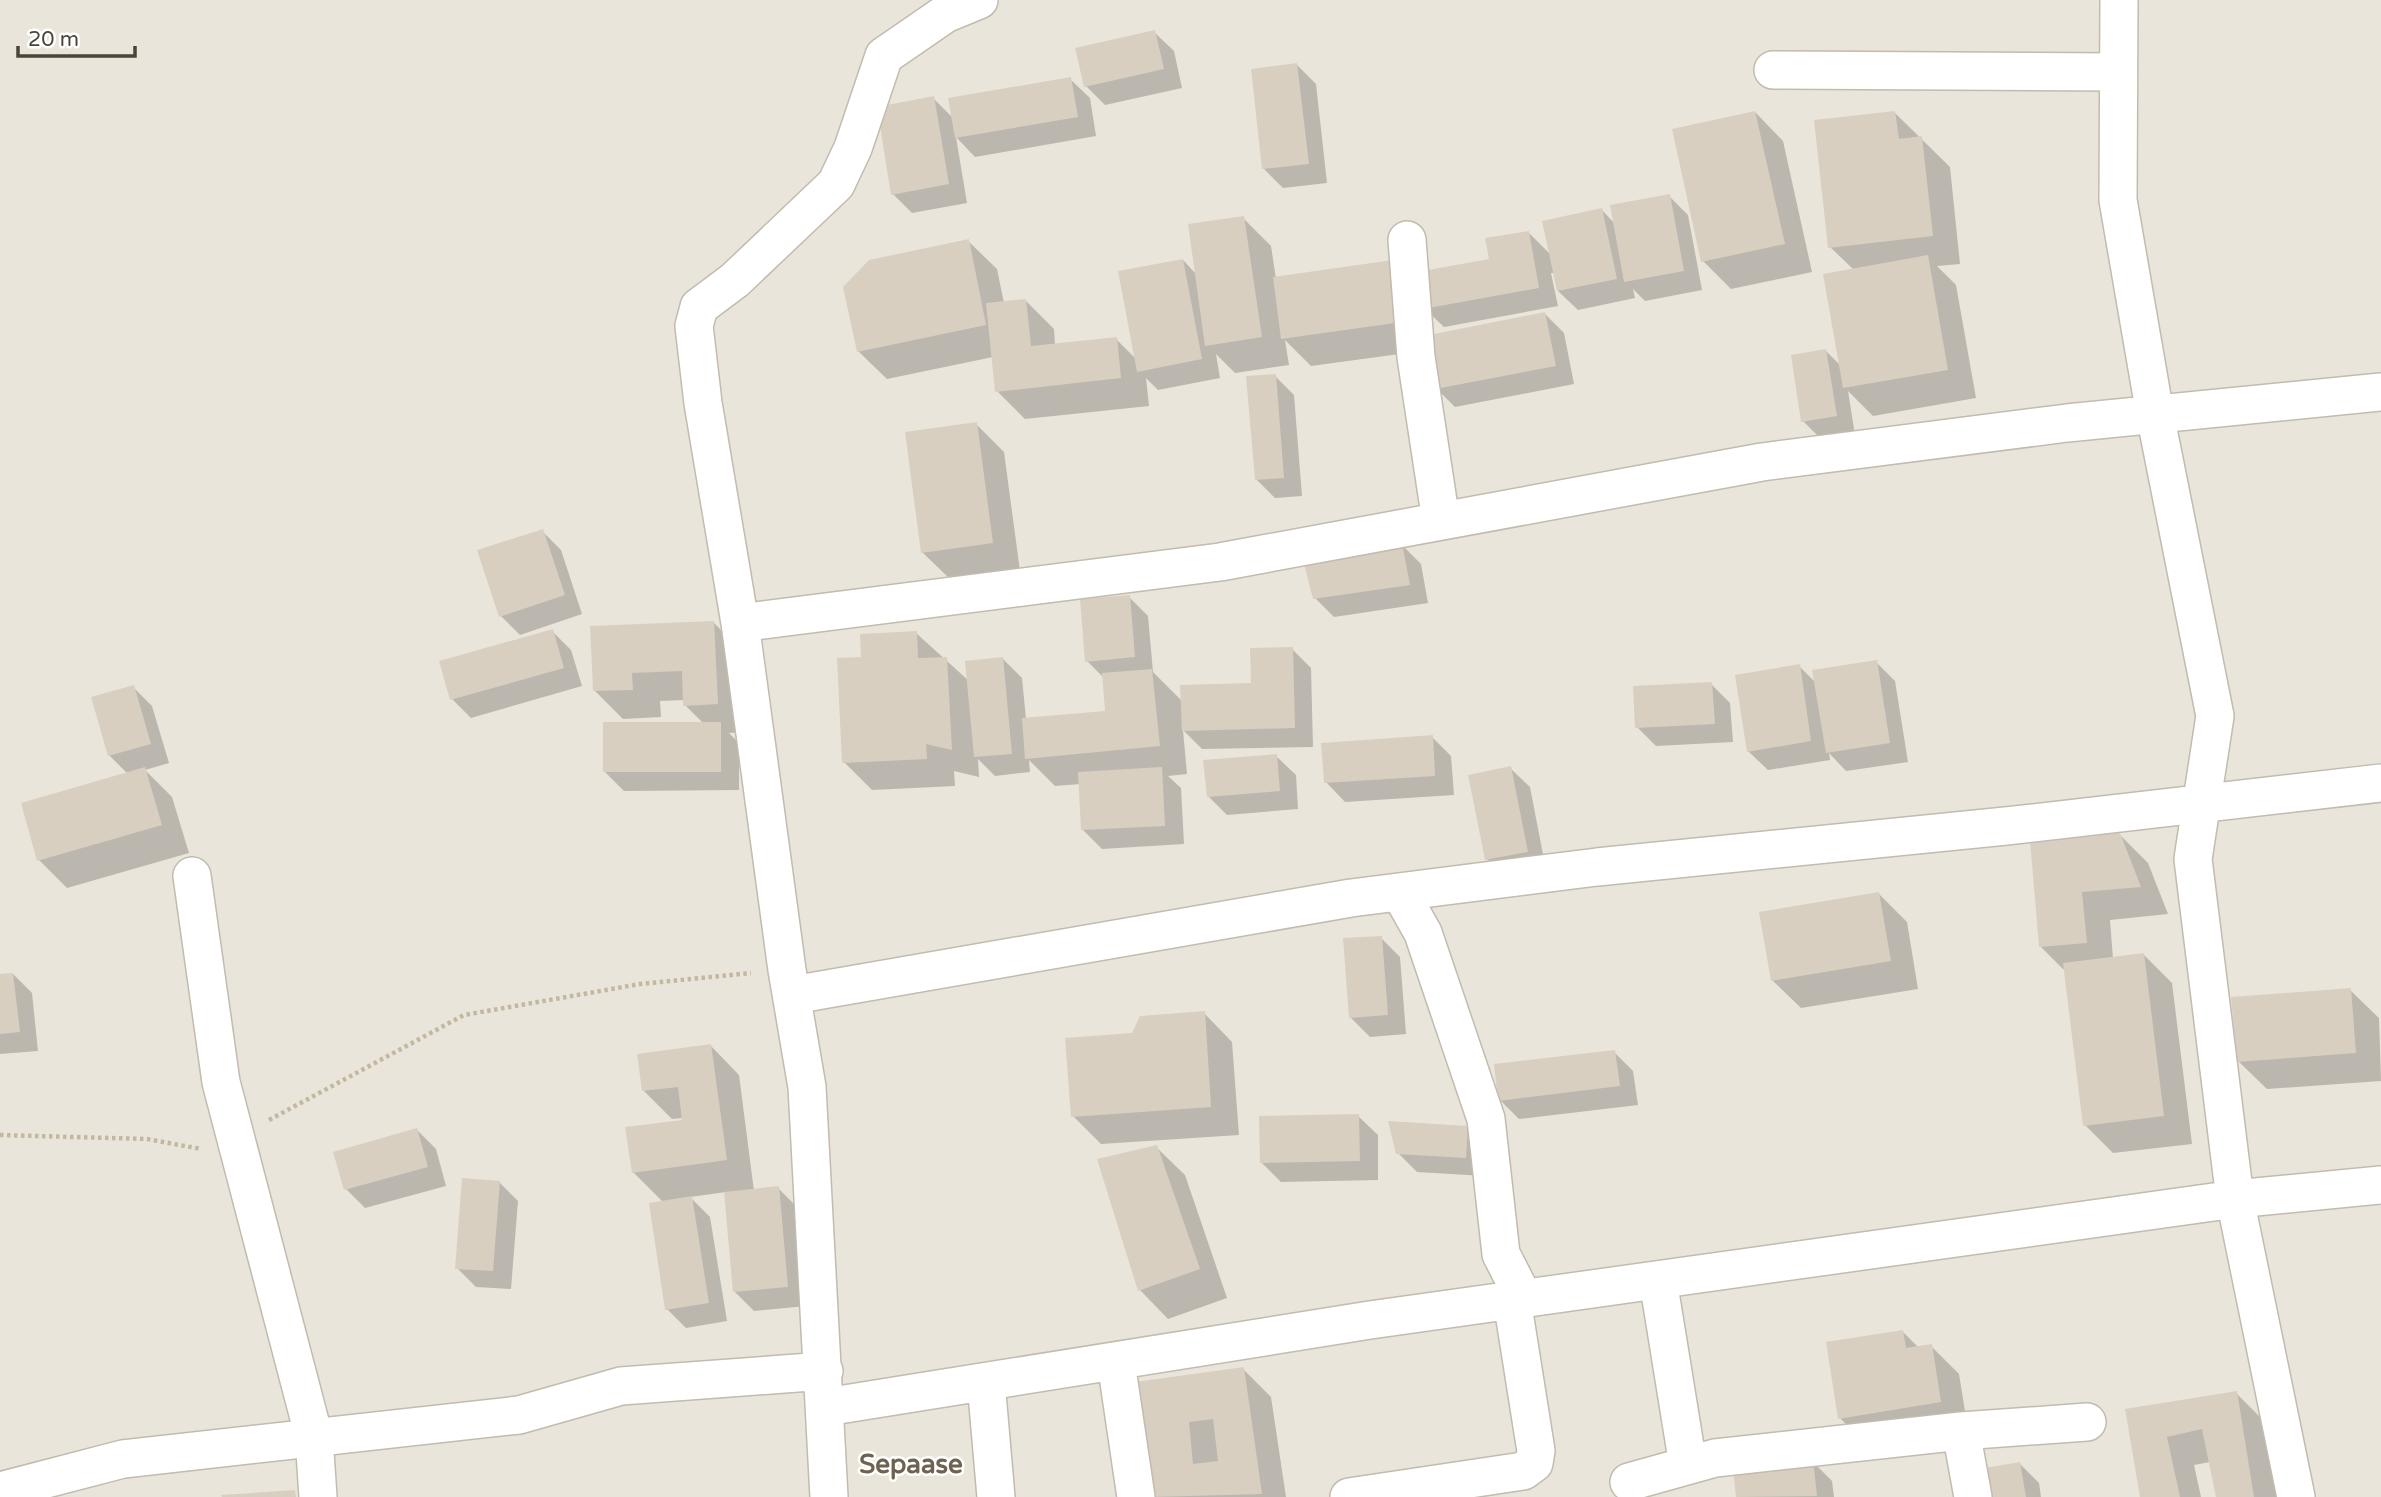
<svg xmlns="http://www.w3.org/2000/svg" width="2381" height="1497" font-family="'Varela Round',sans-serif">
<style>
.residential{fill:#eae5da}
.shadow{fill:#0003}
.building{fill:#d8cfc1;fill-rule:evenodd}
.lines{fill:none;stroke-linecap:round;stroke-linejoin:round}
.street-casing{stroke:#c2bbae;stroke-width:40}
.path{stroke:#c4b79f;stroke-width:4.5;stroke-dasharray:3.5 3.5;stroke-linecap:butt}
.street{stroke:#fff;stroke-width:37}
.labels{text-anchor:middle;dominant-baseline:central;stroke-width:5;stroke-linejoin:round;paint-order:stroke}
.quarter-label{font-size:26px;font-weight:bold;fill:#6e6250;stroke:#fff}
</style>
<rect width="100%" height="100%" fill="#f6f3ec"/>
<path class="residential" d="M0 0H2381V1497H0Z"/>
<path class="shadow" d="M1154 32 1174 51 1182 88 1105 105 1086 86Z
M1297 65 1316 84 1327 183 1283 188 1264 169Z
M1070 79 1090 98 1096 136 975 157 956 137 967 203 912 213 893 194 933 98 953 118Z
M1755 112 1783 141 1812 272 1731 289 1703 261Z
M1895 113 1950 167 1960 264 1937 266 1956 285 1976 398 1873 416 1848 391 1855 435 1822 440 1803 421 1826 351 1841 366 1854 270 1830 247Z
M1669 196 1688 215 1702 290 1645 301 1633 289 1635 298 1578 310 1558 291 1555 273H1551L1558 306 1444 327 1423 307 1427 337 1545 314 1564 333 1574 384 1455 407 1436 388 1429 350 1311 366 1285 340 1289 365 1235 373 1216 354 1220 378 1158 390 1146 378 1149 406 1025 419 997 391 993 357 887 379 858 351 968 241 997 269 1004 303 1025 300 1054 329 1055 345 1116 339 1136 359 1183 260 1197 275 1243 218 1271 246 1276 279 1422 291 1491 261 1529 233 1551 255 1602 210 1615 224Z
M1275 376 1294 395 1302 496 1275 498 1256 479Z
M976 424 1004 452 1020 571 951 580 922 552Z
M542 531 561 550 582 614 520 635 501 616Z
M1402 545 1421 564 1428 603 1334 617 1315 598Z
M1129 597 1148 616 1153 672 1182 701 1253 685 1292 649 1311 668 1313 747 1202 749 1183 730 1187 774 1168 776 1181 788 1184 844 1102 849 1083 830 1081 784 1055 786 1029 760 1030 772 995 776 978 759 979 777 954 771 955 786 872 790 844 762 863 659 916 633 969 681 1003 659 1022 678 1026 719 1107 712 1104 678 1087 661Z
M714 623 742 651 745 732 729 733 739 743V790L624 791 605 772 704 724 685 705V700L660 701 661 717 623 719 595 691Z
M552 631 571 650 582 686 471 718 452 699Z
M1876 662 1895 681 1908 762 1846 771 1829 753 1830 760 1768 770 1748 751 1799 666 1816 683Z
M1711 684 1730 703 1733 742 1656 746 1637 727Z
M133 687 152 706 169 763 145 770 172 797 189 853 67 888 39 860 128 774 109 755Z
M1432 737 1451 756 1454 795 1345 802 1326 782Z
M1276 756 1296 775 1298 809 1227 815 1208 796Z
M1510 768 1530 787 1546 870 1506 878 1487 859Z
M2120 835 2148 863 2168 914 2110 920 2113 959 2144 955 2172 983 2192 1144 2113 1153 2085 1125 2066 972 2041 947Z
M1879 894 1907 922 1918 989 1801 1008 1772 980Z
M1381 938 1400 957 1406 1034 1370 1037 1351 1018Z
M13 974 32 993 38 1051 0 1054V976Z
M2350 990 2379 1018 2381 1081 2267 1089 2238 1061Z
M1204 1013 1232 1042 1239 1135 1101 1144 1073 1116 1133 1034Z
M711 1046 739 1075 754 1191 778 1188 797 1207 806 1306 754 1311 735 1292 726 1192 690 1197 710 1217 727 1321 686 1328 667 1309 663 1202 633 1172 684 1121V1118L672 1119 644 1091Z
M1614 1052 1633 1071 1638 1105 1519 1119 1500 1100Z
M1358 1116 1378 1135V1180L1281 1182 1261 1162Z
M1468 1128 1487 1147 1485 1176 1417 1172 1398 1153Z
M417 1130 436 1149 446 1186 365 1208 346 1189Z
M1156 1147 1185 1175 1227 1298 1168 1319 1140 1290Z
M499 1182 518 1201 511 1289 476 1287 457 1268Z
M1903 1332 1919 1348 1931 1346 1959 1374 1968 1430 1868 1447 1840 1418Z
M1243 1369 1271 1397 1286 1497H1154L1137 1384Z
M2236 1393 2264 1421 2277 1497H2218L2210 1462 2194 1465 2201 1497H2142L2127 1411Z
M1813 1462 1832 1481 1834 1497H1738L1735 1470Z
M2020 1464 2039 1483 2041 1497H1986Z"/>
<path class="building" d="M1155 30 1164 69 1084 87 1075 48Z
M1297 63 1309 164 1262 169 1251 69Z
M1071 77 1078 117 955 138 948 98Z
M934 96 949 184 891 195 877 107Z
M1755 111 1785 244 1701 262 1672 129Z
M1895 111 1899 139 1922 136 1933 236 1828 248 1814 120Z
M1670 194 1684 271 1624 282 1610 205Z
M1602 208 1617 279 1557 291 1542 221Z
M1244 216 1262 337 1205 346 1188 224Z
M1529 231 1539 288 1423 309 1417 272 1489 259 1485 238Z
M969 239 986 325 857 352 843 287 869 260Z
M1928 255 1948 370 1843 388 1823 274Z
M1183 259 1202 359 1137 372 1118 271Z
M1393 260 1402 322 1281 339 1273 277Z
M1026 299 1031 346 1117 337 1121 378 995 392 986 303Z
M1545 312 1556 366 1435 389 1424 336Z
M1826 349 1837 416 1801 422 1791 355Z
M1276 374 1284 478 1255 480 1246 376Z
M977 422 993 543 921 553 905 432Z
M543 529 565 595 499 617 477 550Z
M1402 543 1410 585 1313 599 1302 556Z
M1130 595 1135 657 1085 662 1080 599Z
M714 621 718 704 683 706 682 671 632 673 633 690 593 691 590 626Z
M553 629 564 668 450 700 439 661Z
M917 631 918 658 947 657 952 750 926 744 927 759 842 763 837 658 861 657 860 634Z
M1293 647 1295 728 1182 731 1180 685 1251 683 1250 648Z
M1003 657 1012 754 974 757 965 661Z
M1877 660 1890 743 1826 753 1812 670Z
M1800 664 1811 741 1747 752 1735 675Z
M1152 669 1160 746 1025 759 1022 718 1105 711 1102 673Z
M1712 682 1715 724 1635 728 1633 686Z
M134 685 151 744 108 756 91 697Z
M603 722H721V772H603Z
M1433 735 1435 776 1324 783 1321 743Z
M1277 754 1280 791 1207 797 1203 760Z
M1511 766 1528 852 1485 860 1468 775Z
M145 767 162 825 37 861 21 803Z
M1162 767 1165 826 1081 830 1078 772Z
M2120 833 2141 887 2082 892 2087 943 2039 947 2030 840Z
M1879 892 1891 961 1771 981 1759 912Z
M1382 936 1388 1015 1349 1018 1343 938Z
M2144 953 2164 1116 2083 1126 2063 963Z
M13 973 20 1032 0 1034V974Z
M2351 988 2356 1053 2237 1062 2231 997Z
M1205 1011 1211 1107 1071 1117 1065 1038 1132 1033 1140 1016Z
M711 1044 727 1160 632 1173 625 1127 682 1120 678 1087 642 1091 637 1054Z
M1615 1050 1620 1086 1498 1101 1494 1064Z
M1359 1114 1360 1161 1260 1163 1259 1116Z
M1388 1121 1468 1126 1466 1158 1396 1154Z
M417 1128 428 1167 344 1190 333 1152Z
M1157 1145 1200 1269 1138 1291 1097 1159Z
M462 1178 500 1181 493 1271 455 1269Z
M779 1186 788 1287 733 1292 724 1192Z
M692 1196 709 1303 665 1310 649 1203Z
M1903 1330 1906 1348 1932 1344 1941 1402 1838 1419 1826 1342Z
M1244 1367 1262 1494 1152 1497 1135 1382ZM1213 1419 1218 1461 1193 1464 1189 1422Z
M2237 1391 2254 1497H2216L2202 1429 2167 1437 2180 1497H2140L2125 1409Z
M1813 1460 1817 1496 1736 1497 1733 1469Z
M2020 1462 2026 1497H1984L1979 1469Z
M295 1490 296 1497H222L221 1495Z"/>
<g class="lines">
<defs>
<path id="street" d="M2119 0 2118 200 2155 414 2215 716 2193 859 2235 1199 2296 1497
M1773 70 2118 72
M1407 240 1416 357 1441 521
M740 623 1220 562 1762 462 2067 423 2381 392
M192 876 221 1082 314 1437 318 1497
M1401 894 1423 933 1486 1119 1501 1254 1524 1299
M793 995 1351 898 1597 867 2006 826 2381 783
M1658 1280 1688 1465
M1116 1362 1136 1497
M986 1382 996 1497
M826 1407 1370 1320 2235 1199 2381 1185
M1961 1431 2087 1422
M1629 1482 1715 1458 1961 1431 1973 1497
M0 1491 123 1459 519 1415 621 1386 824 1371
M829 1497 807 1087 787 970 740 623 703 403 694 326 699 307 735 280 836 184 853 148 884 56 945 14 979 0
M1349 1497 1523 1471 1534 1463 1536 1451 1512 1300"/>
</defs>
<use href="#street" class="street-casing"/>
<path class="path" d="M269 1120 464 1015 640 984 751 973
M0 1135 147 1139 201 1149"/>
<use href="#street" class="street"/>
</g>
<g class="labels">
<g class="quarter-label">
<text x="911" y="1464">Sepaase</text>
</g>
</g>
<path d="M18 46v10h117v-10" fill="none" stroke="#4b4439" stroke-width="3.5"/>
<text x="28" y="46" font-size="21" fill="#4b4439" stroke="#ffffff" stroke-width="5" paint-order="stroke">20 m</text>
</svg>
